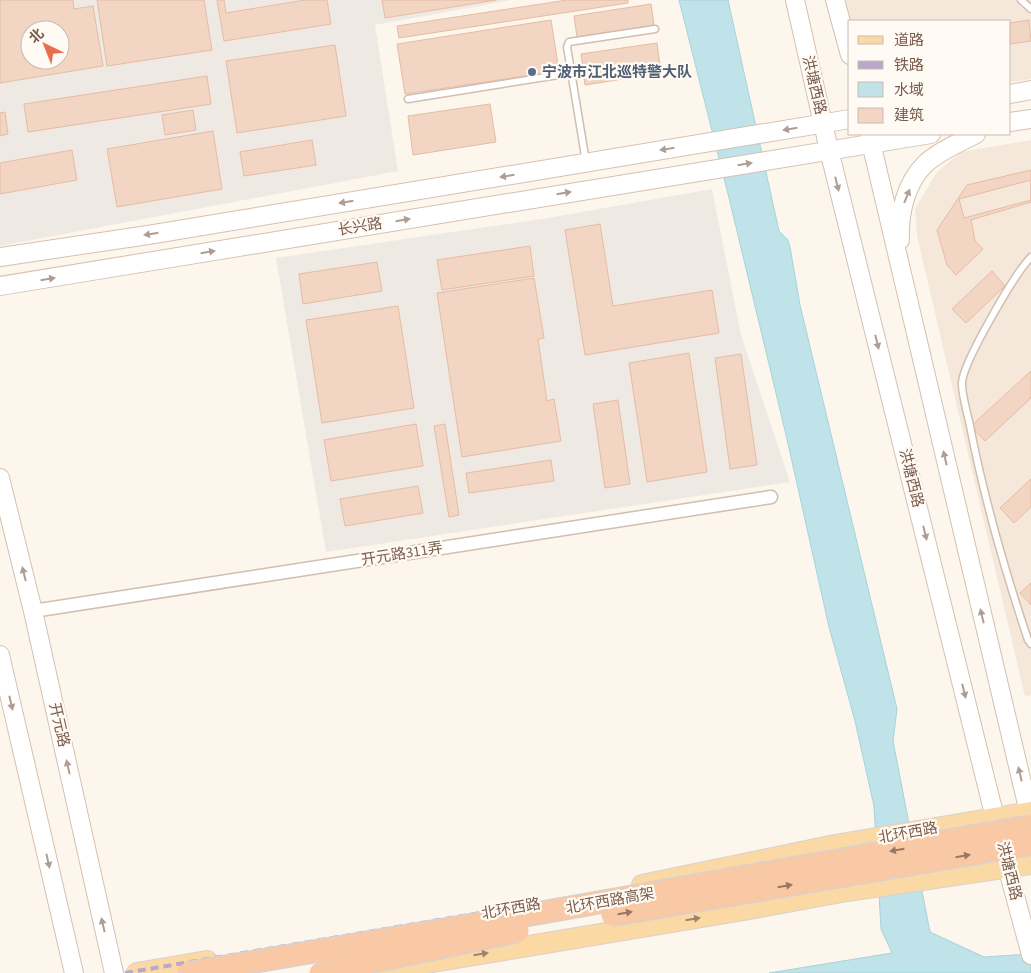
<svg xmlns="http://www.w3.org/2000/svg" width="1031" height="973" font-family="'Source Sans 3','Noto Sans SC',sans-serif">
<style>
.residential{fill:#f5e8da}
.industrial{fill:#efe9e4;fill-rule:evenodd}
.water{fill:#bfe3e8;stroke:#a5d3da}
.building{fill:#f3d5c3;stroke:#e6bba3;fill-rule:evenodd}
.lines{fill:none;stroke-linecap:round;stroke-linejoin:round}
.service-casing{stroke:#d1beb0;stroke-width:9}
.minor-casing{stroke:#d1beb0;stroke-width:15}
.secondary-casing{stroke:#d6c0b0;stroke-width:20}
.primary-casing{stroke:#dad1cd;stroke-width:22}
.service{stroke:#fff;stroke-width:6}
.minor{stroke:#fff;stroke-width:12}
.secondary{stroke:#fff;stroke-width:18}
.primary{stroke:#fbd9a5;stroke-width:20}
.rail{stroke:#b9a8c9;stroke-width:4;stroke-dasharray:8 5;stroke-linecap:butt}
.trunk-bridge-casing{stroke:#dad1cd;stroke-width:24;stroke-linecap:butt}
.trunk-bridge{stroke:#f9c8a4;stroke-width:21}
.oneway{fill:#af9d94}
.oneway2{fill:#9a7763}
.oneway3{fill:#a18267}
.service-dot{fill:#5c6f8a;stroke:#fffaf3;stroke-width:2}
.labels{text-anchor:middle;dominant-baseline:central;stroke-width:4.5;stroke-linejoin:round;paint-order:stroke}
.service-label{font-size:15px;font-weight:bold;fill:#4e5e75;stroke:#fffaf3;text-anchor:start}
.street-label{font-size:15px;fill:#7a5c4d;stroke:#fffaf3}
</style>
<rect width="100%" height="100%" fill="#fdf6ec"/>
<path class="residential" d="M842 0H1031V79L1010 82V21H850L845 12Z
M1031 140V695L1025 697 917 236 915 209 937 172 961 152Z"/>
<path class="industrial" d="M0 0H512L375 25 398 171 0 246ZM30 30H60V60H30Z
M712 189 741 335 790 482 326 552 276 258 548 218Z"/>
<path class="water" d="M679 0H728L779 231 788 240 790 247 800 305 897 709 893 741 930 932 984 957 1031 954V973H769L892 953 881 929 874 806 855 721 829 627 787 439 730 202Z"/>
<path class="building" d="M0 0H73L74 9 93 6 103 66 0 83ZM30 30H60V60H30Z
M97 0H204L212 50 107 66Z
M217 0H224L226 13 305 0H327L331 24 224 41Z
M382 0H496L385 18Z
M567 0H628V3L399 38 397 26Z
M651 4 654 25 577 37 574 16Z
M551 20 559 71 405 94 397 44Z
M1029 20 1031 41 1010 44V23Z
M657 43 661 73 585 85 581 54Z
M335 45 346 116 237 133 226 61Z
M207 76 211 104 28 132 24 104Z
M490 104 496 142 413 155 408 116Z
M193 110 196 130 165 135 162 115Z
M5 112 8 134 0 136V113Z
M213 131 222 189 117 207 107 149Z
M312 140 316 165 244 176 240 152Z
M72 150 77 180 0 194V163Z
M1031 170V202L971 220 975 241 983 249 956 275 947 265 937 230 967 185Z
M1031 180V200L964 218 959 199Z
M600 224 613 306 712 290 719 333 585 355 565 230Z
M530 246 534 276 442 290 437 260Z
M377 262 382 291 303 304 299 274Z
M992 271 1005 286 966 323 952 309Z
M534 278 544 338 538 339 547 401 554 399 561 441 462 457 437 293Z
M398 306 414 408 322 423 306 320Z
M689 353 707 472 647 482 629 363Z
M741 354 757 465 730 469 715 358Z
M1031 371V398L985 441 971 426Z
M618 400 630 484 605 488 593 404Z
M416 424 423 466 331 481 324 440Z
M445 424 459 515 449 517 434 426Z
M551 460 554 481 469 493 466 473Z
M1031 479V507L1014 523 1000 508Z
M418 486 423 513 345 526 340 499Z
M1031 583V605L1020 593Z"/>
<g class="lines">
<defs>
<path id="service" d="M1021 0 1031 9
M408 99 571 73
M586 162 567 47 569 42 655 29
M1031 257C1015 273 964 361 962 382 961 393 969 419 971 431 985 502 1005 571 1028 640L1031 644"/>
<path id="minor" d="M33 611 771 497"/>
<path id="secondary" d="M795 0 829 150 998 830
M835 0 850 55
M1010 94 1031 90
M1010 122 1031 119
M869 134 1031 821
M900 240C899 214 905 184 925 164 939 151 959 143 976 134
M0 257 148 235 850 119
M0 286 931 134
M0 478 33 611 114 973
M0 655 74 973
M1004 855 1031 955"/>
<path id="primary" d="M642 885 835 845 1031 812
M372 972 738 911 847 891 1031 864
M137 973 207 961"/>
</defs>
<use href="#service" class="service-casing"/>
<use href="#minor" class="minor-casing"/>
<use href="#secondary" class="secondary-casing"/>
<use href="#primary" class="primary-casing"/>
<use href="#service" class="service"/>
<use href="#minor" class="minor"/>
<use href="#secondary" class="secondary"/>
<use href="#primary" class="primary"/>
<path class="rail" d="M125 973 1031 820
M217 973 1031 836"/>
<defs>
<path id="trunk-bridge" d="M612 915 1031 844
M188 973 494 921 1031 826
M320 973 518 931"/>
</defs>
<use href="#trunk-bridge" class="trunk-bridge-casing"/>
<use href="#trunk-bridge" class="trunk-bridge"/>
</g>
<defs><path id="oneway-solid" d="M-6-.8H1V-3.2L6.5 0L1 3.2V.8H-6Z" transform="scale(1.25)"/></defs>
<g class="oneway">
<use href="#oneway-solid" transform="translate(790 129) rotate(171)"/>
<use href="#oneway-solid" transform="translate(667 149) rotate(171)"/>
<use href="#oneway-solid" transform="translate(745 164) rotate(-9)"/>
<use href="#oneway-solid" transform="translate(507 176) rotate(171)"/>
<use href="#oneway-solid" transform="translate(837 184) rotate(76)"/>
<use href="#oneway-solid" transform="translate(564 193) rotate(-9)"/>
<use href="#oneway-solid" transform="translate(907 196) rotate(-68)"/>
<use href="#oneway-solid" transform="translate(346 202) rotate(171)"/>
<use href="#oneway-solid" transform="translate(403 220) rotate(-9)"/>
<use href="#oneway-solid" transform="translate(151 234) rotate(171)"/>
<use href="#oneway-solid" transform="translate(208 252) rotate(-9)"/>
<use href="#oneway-solid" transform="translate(48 279) rotate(-9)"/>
<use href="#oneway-solid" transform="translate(877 342) rotate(76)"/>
<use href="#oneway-solid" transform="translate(945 458) rotate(-103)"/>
<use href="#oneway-solid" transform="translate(925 533) rotate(76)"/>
<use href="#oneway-solid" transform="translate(24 574) rotate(-104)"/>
<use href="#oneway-solid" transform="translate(982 616) rotate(-103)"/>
<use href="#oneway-solid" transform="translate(964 691) rotate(76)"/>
<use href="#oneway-solid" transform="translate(11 703) rotate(77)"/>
<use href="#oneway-solid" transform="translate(68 767) rotate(-103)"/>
<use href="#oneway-solid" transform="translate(1020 774) rotate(-103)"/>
<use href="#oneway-solid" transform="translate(48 861) rotate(77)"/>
<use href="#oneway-solid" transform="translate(103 925) rotate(-103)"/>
</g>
<g class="oneway2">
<use href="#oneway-solid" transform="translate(897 850) rotate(170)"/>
<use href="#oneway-solid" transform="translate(963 856) rotate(-10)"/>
<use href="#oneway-solid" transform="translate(785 886) rotate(-10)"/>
<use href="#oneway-solid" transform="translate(625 913) rotate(-10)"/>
</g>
<g class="oneway3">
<use href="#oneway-solid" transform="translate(693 919) rotate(-9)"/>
<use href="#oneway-solid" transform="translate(481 954) rotate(-9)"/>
</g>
<circle class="service-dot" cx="532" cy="72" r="5"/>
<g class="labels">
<g class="service-label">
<text x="542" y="72">宁波市江北巡特警大队</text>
</g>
<g class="street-label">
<text transform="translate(814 85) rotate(77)">洪塘西路</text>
<text transform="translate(360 227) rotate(-9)">长兴路</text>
<text transform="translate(911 478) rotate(76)">洪塘西路</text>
<text transform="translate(402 554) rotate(-9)">开元路311弄</text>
<text transform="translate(59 725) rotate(77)">开元路</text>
<text transform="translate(908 833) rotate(-10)">北环西路</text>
<text transform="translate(1009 871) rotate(76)">洪塘西路</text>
<text transform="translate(610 901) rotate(-10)">北环西路高架</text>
<text transform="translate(511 909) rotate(-10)">北环西路</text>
</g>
</g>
<rect x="848" y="20" width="162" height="115" fill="#fffaf3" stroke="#cabbb1"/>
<rect x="858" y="36" width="25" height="8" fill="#fbd9a5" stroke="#cabbb1"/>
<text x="894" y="45" font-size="15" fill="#7a5c4d">道路</text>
<rect x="858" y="61" width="25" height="8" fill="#b9a8c9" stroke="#cabbb1"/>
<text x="894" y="70" font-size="15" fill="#7a5c4d">铁路</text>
<rect x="858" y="82" width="25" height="15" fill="#bfe3e8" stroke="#cabbb1"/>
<text x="894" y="95" font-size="15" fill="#7a5c4d">水域</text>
<rect x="858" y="108" width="25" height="15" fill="#f3d5c3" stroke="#cabbb1"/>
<text x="894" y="120" font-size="15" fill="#7a5c4d">建筑</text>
<g transform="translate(45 45) rotate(317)"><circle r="24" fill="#fffaf3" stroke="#cabbb1"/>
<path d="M0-4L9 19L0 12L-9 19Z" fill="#e76f51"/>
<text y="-8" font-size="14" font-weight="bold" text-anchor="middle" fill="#7a5c4d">北</text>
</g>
</svg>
